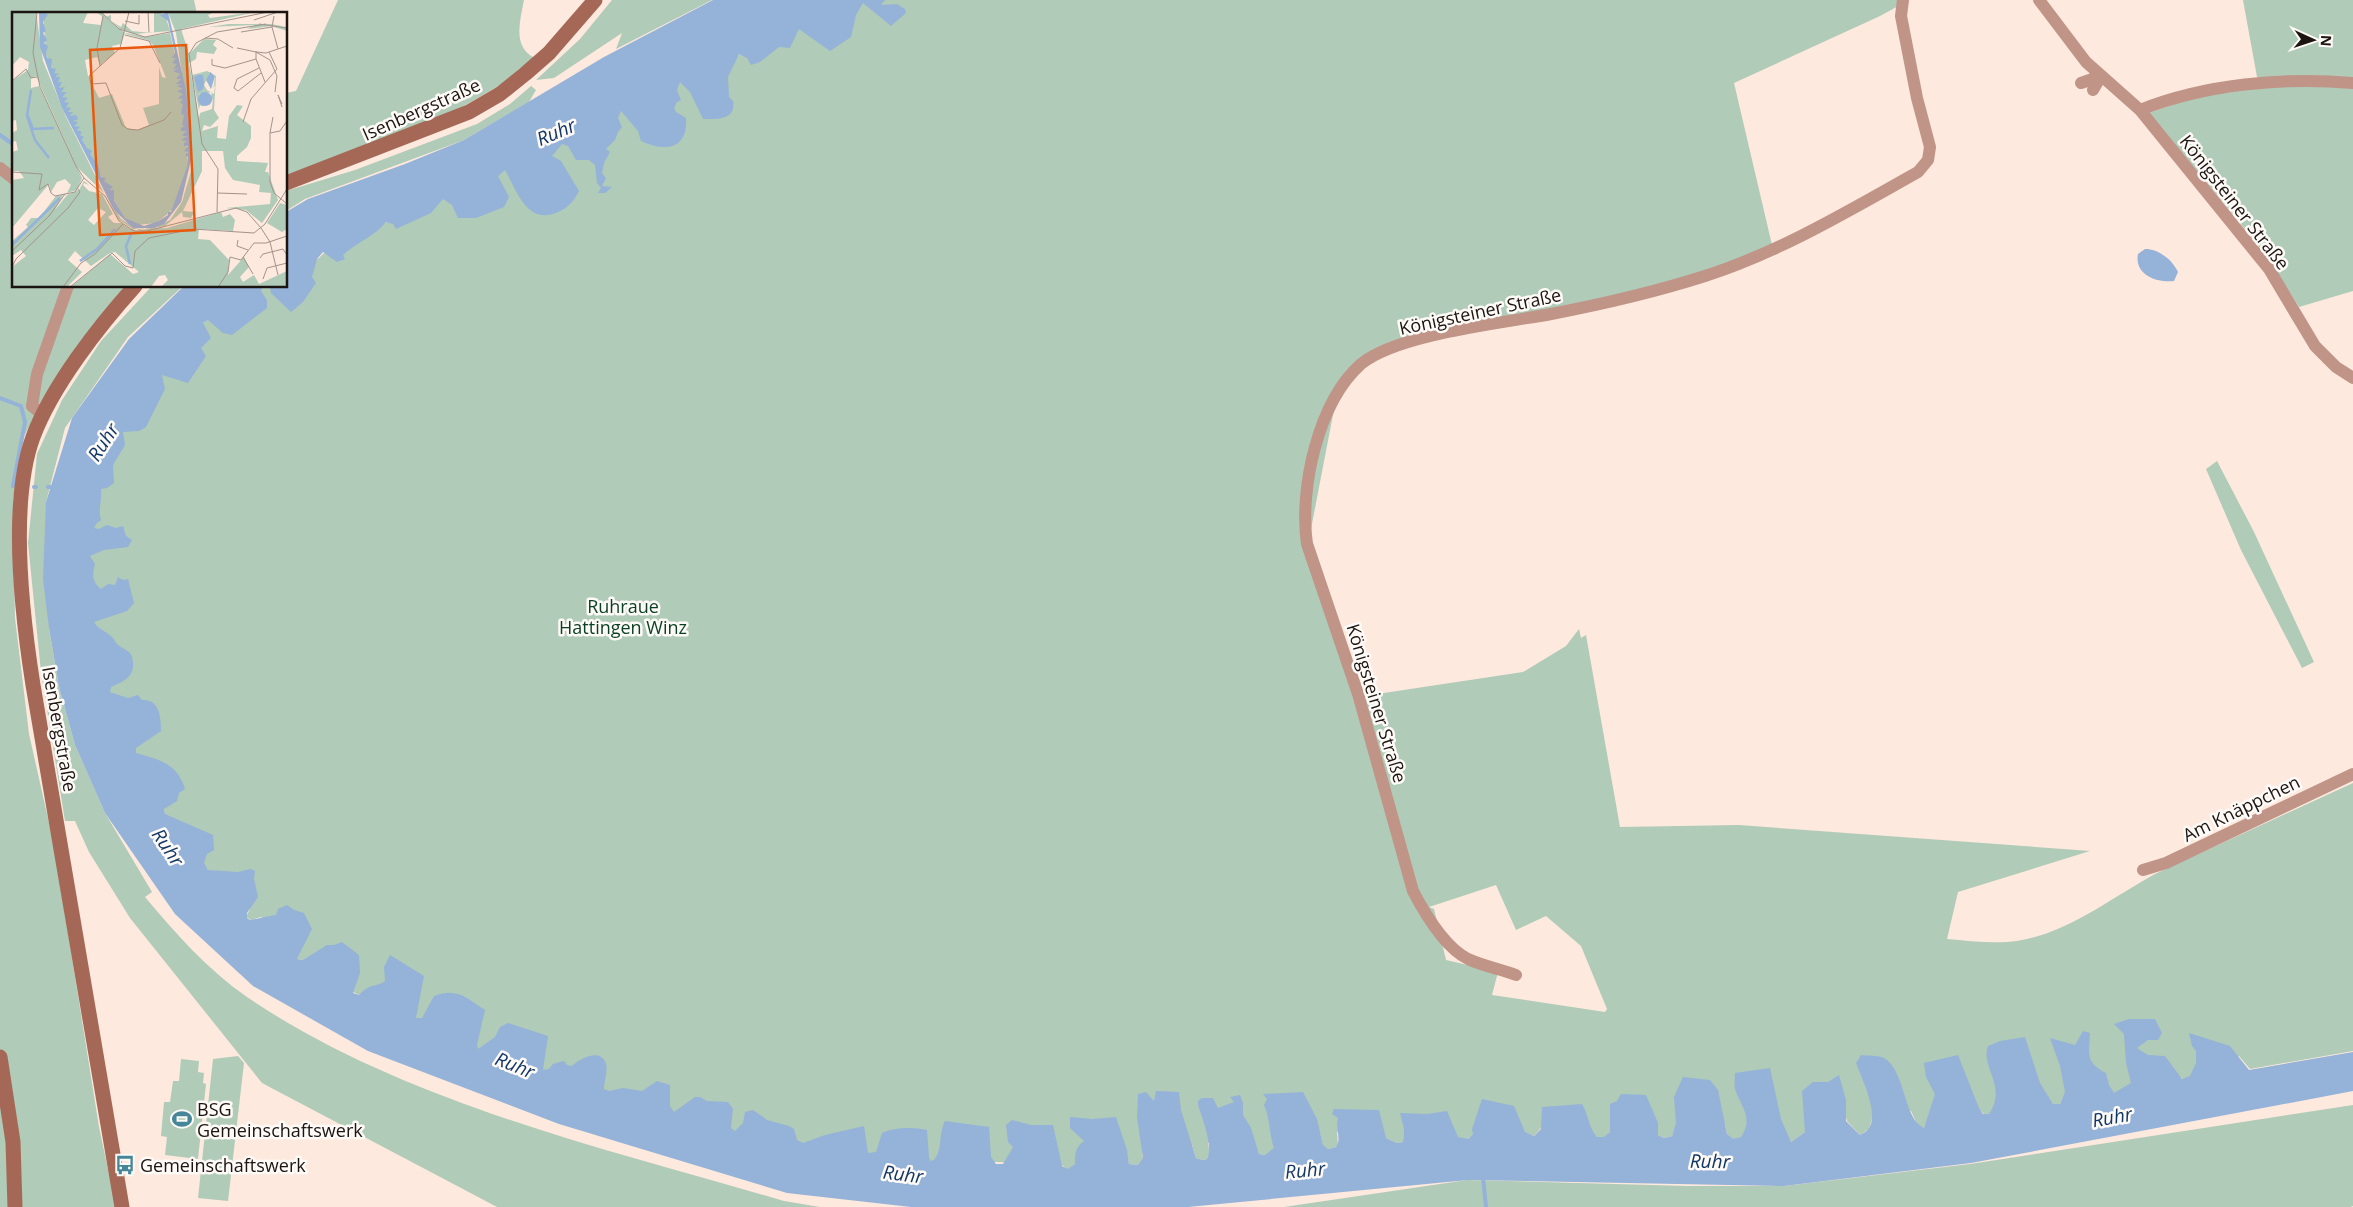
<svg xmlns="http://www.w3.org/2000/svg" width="2353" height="1207" font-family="'Open Sans',sans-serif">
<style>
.green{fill:#b0cbb8;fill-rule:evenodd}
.water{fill:#95b2d8}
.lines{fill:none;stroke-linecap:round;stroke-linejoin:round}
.stream{stroke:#95b2d8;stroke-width:4}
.street{stroke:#c09487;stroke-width:12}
.secondary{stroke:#a66856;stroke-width:15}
.labels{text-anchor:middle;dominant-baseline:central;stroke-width:5;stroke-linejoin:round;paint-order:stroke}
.street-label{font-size:18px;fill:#1b1410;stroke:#fefaf7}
.park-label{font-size:18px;fill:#093f22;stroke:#fefaf7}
.poi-label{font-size:18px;fill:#1b1410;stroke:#fefaf7;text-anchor:start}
.water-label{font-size:19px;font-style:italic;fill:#113767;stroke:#fefaf7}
.inset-river{fill:none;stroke:#95b2d8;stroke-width:2.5}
.inset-road{fill:none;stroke:#a3948b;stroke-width:1}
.view{fill:#e8590c;fill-opacity:0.15;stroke:#e8590c;stroke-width:2.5}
.inset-edge{fill:none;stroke:#1b1410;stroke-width:2.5}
</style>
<rect width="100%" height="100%" fill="#fde9dd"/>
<path class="green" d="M0 0H194L197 14H14V286H126L54 381 23 438 13 502 15 618 29 734 54 845 99 1127 116 1207H0Z
M338 0H524C520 21 512 47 535 58L502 84 462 107 367 147 286 175V93L296 91Z
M612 0H712L616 49 622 33 554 78 536 80 580 39Z
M866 0H1902V4L1880 16 1734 83 1772 245 1701 275 1431 337 1372 357 1337 394 1310 534 1364 696 1523 672 1566 646 1579 629 1581 638 1586 635 1620 827 1739 825 2090 851 1958 892 1947 939C1969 941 1995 944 2017 941 2068 933 2111 898 2155 874L2353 783V1051L2250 1069 2239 1056 2224 1069 2182 1079 2181 1077 2114 1094 2063 1097 2060 1104H2053L2049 1099 1996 1104 1989 1115 1984 1114 1979 1109H1931L1924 1128 1918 1126 1911 1111 1873 1115 1869 1129 1860 1135 1847 1121 1846 1117 1805 1120V1132L1791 1142 1746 1124V1130L1741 1137 1733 1140 1727 1134 1725 1124 1676 1125 1672 1136 1664 1138 1658 1135 1657 1126 1610 1132 1605 1137H1597L1591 1131 1541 1128 1534 1136 1524 1132 1473 1129V1134L1468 1139 1463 1140 1404 1131 1403 1142 1397 1143 1386 1138 1337 1132 1338 1145 1336 1147 1328 1149 1323 1146 1320 1133 1274 1149 1265 1155 1259 1154 1253 1139 1208 1143 1210 1154 1207 1159 1203 1160 1196 1158 1192 1145 1142 1151 1143 1159 1138 1165 1129 1164 1127 1153 1075 1164 1068 1170 1062 1165 995 1162 944 1164 816 1157 520 1080 361 993 359 995 353 992 303 960 297 959 301 950 261 917 251 920 246 917 250 909 213 871 208 870 165 815 164 809 131 760 94 653 86 528 124 423 203 323 263 286H286V275L319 258 324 253 326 254C501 160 682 77 866 0ZM1496 885 1516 930 1546 916 1581 946 1607 1009 1605 1012 1492 995 1498 972 1446 960 1434 909 1429 907Z
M2243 0H2353V80L2257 77Z
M2273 83 2353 87V291L2299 307 2263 251 2149 113 2189 99Z
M531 86 536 90 529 102 464 140 305 199 286 211V191L355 170 477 124 510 104Z
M152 286H183L128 337 65 428 46 502 49 628 59 687 75 745 105 813 152 892 145 897C175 933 208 970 247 997 401 1102 607 1149 784 1201L820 1207H497L262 1083 130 918 89 852 75 821H65L41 672 28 543 37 454 62 400 101 341Z
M2217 461 2254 532 2314 662 2302 668 2241 550 2206 469Z
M238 1056 244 1063 228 1201 198 1198 213 1059Z
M181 1059 199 1061 198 1072 204 1073 203 1083 206 1084 198 1159 165 1155 167 1137 161 1136 164 1102H170L173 1081H179Z
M2353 1105V1206L2350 1207H1284L1467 1180 1687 1186H1784L1970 1164Z"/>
<path class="water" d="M713 0H885L881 5 897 4 905 9 906 13 891 26 863 3 856 15 851 37 830 51 799 29 790 48 779 47 760 62 751 65 747 58 739 54 728 77 729 97 733 101C736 120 718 119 703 119L690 92 680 82 677 90 681 100 677 102 674 108 676 112 686 118C688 150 664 152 641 141L638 131 621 111 618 118 622 127 618 132 615 140 606 149 610 152 604 163 602 173 606 178 602 186 612 187 605 193H598L601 188 597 183 595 165 589 160H576L568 146 562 144 552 156 561 161 579 191C574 201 568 208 558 212 527 226 517 191 505 170L498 176 509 197 504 207 476 218H458L452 205 443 199 431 213 396 229 393 224 386 222C374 237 357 242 343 255L345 259 337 262 323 252 317 259 312 277 316 283 303 302 291 312 271 293 270 286H286V212L308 199 405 164 464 140 604 57Z
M2145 249C2158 249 2172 259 2178 272L2174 281C2156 283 2134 274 2138 254Z
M184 286H263L261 291 267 300V308L232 335 223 333 208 320 203 323 211 338 201 348 206 356 188 383 162 375 165 389 146 427 139 431 123 432 125 445 113 465 114 483 107 488 101 489C102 500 98 509 101 520L97 523 94 528 99 529 107 525 116 528 123 526 126 536 132 540 128 547 104 550 90 556 95 564C92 575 92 581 101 589L108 584 115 585 118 577 123 580 128 579 134 603 127 611 94 622C99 630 106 631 112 637 114 639 115 642 117 644 125 651 133 650 133 663 134 678 122 682 111 687L110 692 128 698 138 695 142 700C160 699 161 718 161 731L136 748V753C160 760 177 763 185 789L179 793 177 801 164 809 165 814 213 835 214 850 207 854 204 863 208 870 238 872 250 869 255 871 254 879 258 897 247 913V918L250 920 276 915 278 909 287 905 294 910 304 913 312 929 297 959 303 960 327 945H334L342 942 359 955 360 973 353 993 359 995C371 982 376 988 385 981L384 967 390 955 424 976 416 1018H422L434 996C458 987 466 998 485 1010L477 1045 478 1049 495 1037 500 1027 508 1023 548 1036 543 1070 549 1069 553 1064 564 1061 567 1065 572 1066C579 1059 601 1047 606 1064 608 1071 604 1082 604 1089L609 1091 623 1088 642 1091 657 1081 670 1085V1106L674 1112 695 1097H700L707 1101 728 1102 733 1109 731 1128 735 1131 743 1123 745 1112 753 1110 767 1120 789 1126 794 1129 797 1140 803 1143 825 1135 864 1126 868 1153 876 1152 882 1133C894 1127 915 1127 927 1130L929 1157 930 1161 934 1160C943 1149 938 1135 945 1121L989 1127 991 1157 996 1164H1003L1013 1147 1008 1142 1006 1125 1012 1120 1031 1125H1053L1062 1166 1068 1169 1075 1164C1075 1153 1075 1148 1084 1141L1070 1128V1117L1092 1119 1116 1117 1127 1150 1129 1164 1138 1165 1143 1158 1137 1117 1138 1094 1146 1092 1154 1101 1156 1091 1179 1092 1181 1110 1196 1158 1203 1160 1207 1159C1214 1147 1202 1118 1198 1105V1101L1202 1098H1213L1218 1108 1234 1102 1230 1097 1240 1095 1243 1103V1115L1251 1128 1259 1154 1265 1155 1274 1148C1269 1134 1270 1117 1264 1105L1267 1099 1263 1094 1303 1092 1317 1119 1323 1145 1328 1149 1336 1147C1342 1139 1335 1129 1338 1118L1332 1114 1334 1109 1379 1110 1386 1138 1397 1143 1403 1142 1404 1129 1400 1113 1427 1114 1447 1111 1458 1137 1468 1139 1473 1134 1472 1129 1482 1099 1514 1106 1525 1132 1534 1136 1541 1129 1542 1107 1582 1104C1589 1115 1588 1127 1597 1137H1604L1610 1132V1104L1617 1101 1621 1094 1646 1095 1658 1123V1135L1664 1138 1672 1136 1676 1123 1674 1097 1683 1077 1710 1080 1718 1090 1727 1134 1733 1139 1741 1137C1754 1118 1741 1107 1735 1089 1734 1084 1735 1078 1735 1073L1770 1068 1781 1119 1791 1142 1805 1132 1802 1091 1813 1082H1828L1839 1075 1846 1100V1121L1860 1135C1863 1133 1868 1131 1869 1128 1879 1113 1862 1079 1856 1063L1861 1055C1868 1056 1878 1055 1884 1058 1906 1071 1903 1119 1924 1128L1935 1094 1926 1077 1924 1063 1958 1055 1979 1108 1983 1114H1989C2008 1086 1980 1067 1988 1046L2000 1041 2025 1037 2040 1083 2053 1104H2060L2065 1092 2060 1066 2050 1038 2075 1045 2083 1031 2090 1033C2089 1054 2085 1062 2106 1073L2109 1085 2114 1093 2131 1083 2126 1063 2124 1034 2114 1024 2129 1019H2155L2162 1033 2158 1040H2148L2137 1048 2148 1055 2165 1056 2182 1079 2190 1076 2196 1063V1051L2192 1046 2189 1033 2230 1046 2249 1070 2353 1052V1091L1971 1163 1784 1186 1468 1180 1188 1207H911L787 1193 559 1124 368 1051 253 986 175 914 105 813 75 745 59 687 49 628 43 579 46 502 72 418 129 339Z"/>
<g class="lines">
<path class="stream" d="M0 135 14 145
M0 398 21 406 25 422 13 486
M34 487H36
M48 487H51
M1483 1177 1486 1207"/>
<path class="street" d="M2039 0 2086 62 2140 110 2269 269 2315 346 2336 367 2353 378
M2081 83 2101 76 2093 90
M2140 110C2205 84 2283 77 2353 83
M0 168 14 179
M43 415 32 406 37 374 68 286
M2143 870 2166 863 2353 774
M1516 975C1500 969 1483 966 1468 959 1444 947 1425 914 1413 891L1358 694 1307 544C1299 489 1318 402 1361 364 1397 334 1503 323 1551 314 1603 304 1655 292 1705 276 1780 252 1850 210 1918 172L1928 160 1930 147 1917 98 1901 16 1903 0"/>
<path class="secondary" d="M286 183 469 112 500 94 525 74 549 53 595 0
M0 1057 13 1142 15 1207
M122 1207 33 685C22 615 9 503 33 437 52 386 99 326 135 286"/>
</g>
<defs>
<symbol id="stadium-bare" viewBox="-9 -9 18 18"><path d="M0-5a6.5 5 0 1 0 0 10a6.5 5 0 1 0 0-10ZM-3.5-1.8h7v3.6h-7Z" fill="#458798" stroke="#fefaf7" stroke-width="2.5" paint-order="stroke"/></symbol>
<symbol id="bus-bare" viewBox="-9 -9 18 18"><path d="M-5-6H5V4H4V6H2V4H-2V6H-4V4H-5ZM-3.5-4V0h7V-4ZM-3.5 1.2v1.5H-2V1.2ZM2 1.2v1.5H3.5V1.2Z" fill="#458798" stroke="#fefaf7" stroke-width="2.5" paint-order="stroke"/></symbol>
</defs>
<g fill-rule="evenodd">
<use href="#stadium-bare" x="168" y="1105" width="28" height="28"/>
<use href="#bus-bare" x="111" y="1151" width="28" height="28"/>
</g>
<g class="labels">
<g class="street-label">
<text transform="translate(421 109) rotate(-24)">Isenbergstraße</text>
<text transform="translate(2235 202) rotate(52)">Königsteiner Straße</text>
<text transform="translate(1480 311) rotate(-12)">Königsteiner Straße</text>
<text transform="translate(1377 703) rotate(73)">Königsteiner Straße</text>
<text transform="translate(60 729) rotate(80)">Isenbergstraße</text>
<text transform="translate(2241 808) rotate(-26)">Am Knäppchen</text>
</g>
<g class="park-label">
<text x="623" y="606">Ruhraue<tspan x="623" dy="21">Hattingen Winz</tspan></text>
</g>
<g class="poi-label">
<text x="197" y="1109">BSG<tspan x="197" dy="21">Gemeinschaftswerk</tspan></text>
<text x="140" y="1165">Gemeinschaftswerk</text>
</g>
<g class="water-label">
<text transform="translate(556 132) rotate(-23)">Ruhr</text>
<text transform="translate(103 442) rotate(-57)">Ruhr</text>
<text transform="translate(168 847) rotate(56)">Ruhr</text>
<text transform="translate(515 1065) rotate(22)">Ruhr</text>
<text transform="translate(2112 1117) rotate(-10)">Ruhr</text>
<text transform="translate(1710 1161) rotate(1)">Ruhr</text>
<text transform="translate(1305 1170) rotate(-5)">Ruhr</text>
<text transform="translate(903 1174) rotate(7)">Ruhr</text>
</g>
</g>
<g transform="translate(12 12)">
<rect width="275" height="275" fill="#fde9dd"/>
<path d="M0 0H24L31 49 54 105 92 181 65 155 24 64 19 66V76L27 74 70 166 65 178 55 181 59 173 53 167 45 170 39 180 37 172 0 216V168L12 166 7 159H0V140L6 138 4 129 0 130V121L5 118 4 108 0 109V69L16 58 17 50 8 45 0 54ZM31 0H76L71 11 89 13 91 5 84 0H89L113 21 109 32 100 34 103 41 88 53 85 45 73 48 76 64 87 86 100 82 114 116 125 118 137 113 131 96 147 92V55L150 65 154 66 141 33 136 28 114 22V21L134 25 158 21 171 77 176 154 171 178 162 196 145 211 124 213 113 207 90 166 53 93 34 42ZM142 0H153L149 2 154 6 158 19 122 22 106 16 94 5 99 3V9L109 15 111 11 120 19 139 21 142 20ZM156 0H203L196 3 198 6 243 0 169 17 177 42 192 27 204 28 201 33 205 36 202 42 185 40 184 47 177 51 187 107 188 101 200 97 201 87 197 94 200 80 187 82 191 95 188 93 187 98 180 63 195 59 204 64 202 98 207 106 198 115 192 113 190 119 206 114 205 126 214 127 217 104 225 93 231 94 225 103 239 114V126L235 135 225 144V149L256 151 253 160H256L266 188 250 211 234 198 214 196 258 192 259 181 247 180 248 173 221 168 213 156 211 139H190V159L171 199 182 200 179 206 171 205 170 200 153 214 124 219 106 207 93 181 109 207 127 218 146 214 158 208 170 190 180 156V131L164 21ZM198 60 203 64 202 74 197 77 203 74 202 82 195 78 192 73ZM217 12H259L274 15 275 19 259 14 235 17 243 13 197 15ZM72 169 77 173 72 171 71 173 77 179 90 182 101 202 96 205 102 211H109L118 217 155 216 209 200 211 205 218 202 223 208 221 219 187 217 186 227 198 228 217 248 216 263 232 245 237 255 228 265 231 270 242 263 247 272 275 259V275H149L156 268 153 263 147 264 139 275H59L98 242 121 262 127 260 103 240 98 241 79 254 63 239 56 248 70 260 55 275H0V255L14 244 9 238 0 244V229L16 215 14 213 19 206H27L44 184 51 183 43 198 55 183 67 178ZM86 196 94 200 82 213 76 208ZM268 191 275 193V217L270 220 255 211Z" fill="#b0cbb8" fill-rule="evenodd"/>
<path d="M27 0 36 2 31 10 34 19 31 21 35 28 32 31 36 34 34 41 35 46 40 47 39 56 44 57 42 61 47 62 43 65H48L46 70H50L47 76 53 75 49 80H55L50 85 56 86 52 90 57 91 54 95 59 96 56 100H61L58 104 64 103 66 107 61 109 66 110 63 114 68 115 65 118 70 120 68 123 72 125 70 127 75 136 80 139 78 142 86 153 89 165 94 166 92 169 101 175 97 178H102V188L113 206 132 214 147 209 156 203V200H159L175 155 176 145 173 143 176 140 172 139 176 134H172V131L175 129 169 128 175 124H170L174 119H169V116L173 114 170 113 172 103 169 102 171 92 168 91 171 87 166 86 171 82 165 79 171 77 165 74 170 72H164L169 67H164L168 62 161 59 167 56 161 57 165 52 160 51 164 46H160L163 41 156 9 148 3 156 0 174 78 180 144 169 190 152 212 142 216H121L102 198 50 96 28 35ZM198 60 203 64 199 77 194 68ZM186 63H191L192 73 191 77 186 80 182 65ZM186 87a7 7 0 1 1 14 0a7 7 0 1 1-14 0Z" fill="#95b2d8"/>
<path class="inset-river" d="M19 78 15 104 23 128 37 146M16 104 21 117 42 116M0 233 48 186M68 249 85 237 103 217M118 252 114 234 120 220"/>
<path class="inset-road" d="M25 0 21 41 28 75 64 154 72 166 93 184 107 209 122 219H135L224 196 235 200 249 216M89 0 107 17 133 25 256 0M117 0 108 36 77 64 79 72 94 71 110 113 116 117 126 118 152 108 159 100M136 0 137 20M262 4 260 15 266 37M242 8 266 0M113 9 127 12V3M247 12 275 16M229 20 260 15M113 23 137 29 148 51M193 26 206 27 221 36M225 36 244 40 258 48 265 64 263 80M244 39V47L253 70M244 40 254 41 275 34M257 40 265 57M200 47V53L213 56 244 47M88 54 85 36 91 4M247 56 225 67 222 76 226 79 249 61M0 69 14 57 19 66 25 65M270 95 266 83 270 92M261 105 258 121V170L262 181 275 192M231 110 239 87 265 57M258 121 268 119 275 109M0 160 30 162 27 178 36 172 39 181 43 184 63 180 72 166M205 181 235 182M205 200 206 157 190 132 177 42 184 31 205 20 254 12M249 216 258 230 266 263M226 228 225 234 236 238M0 239 37 204 53 182M231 245 241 262M248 246 251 242 271 237 275 243M0 255 4 247 56 196 68 180 66 177M251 267 255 256 275 251M51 275 69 251 83 242 111 212M58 275 100 241 113 254 121 256 123 239 137 226 181 217 242 221 253 212 275 177M206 275 216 260 218 245 229 248 242 231H254L275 224"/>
<path class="view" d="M174 33 183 218 88 223 78 38Z"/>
<rect width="275" height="275" class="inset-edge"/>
</g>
<g transform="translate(2313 40) rotate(93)" stroke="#fefaf7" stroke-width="4" paint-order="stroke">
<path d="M0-4L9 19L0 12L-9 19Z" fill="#1b1410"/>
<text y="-8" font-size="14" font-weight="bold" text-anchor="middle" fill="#1b1410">N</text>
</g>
</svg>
